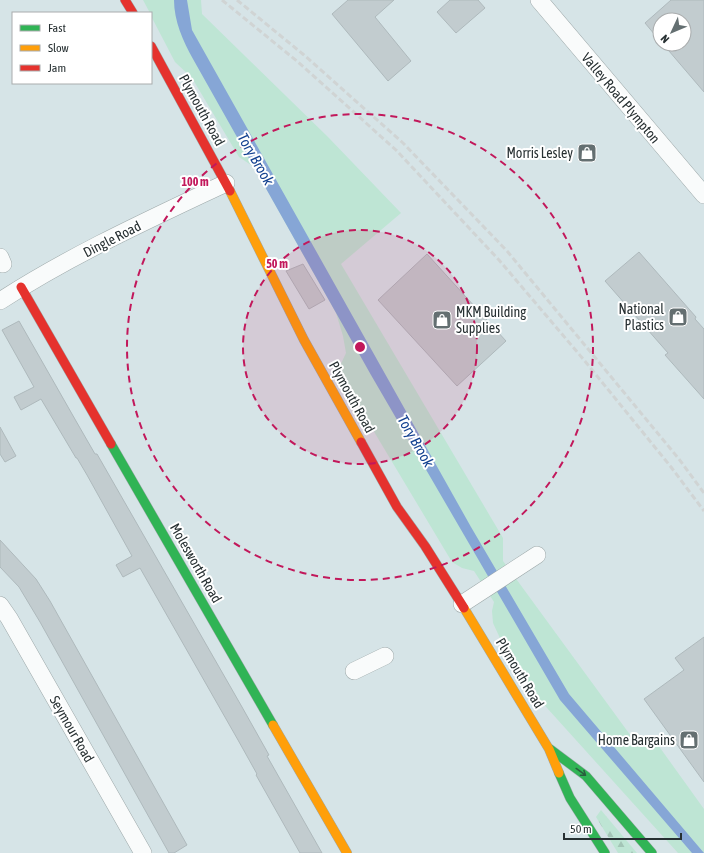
<svg xmlns="http://www.w3.org/2000/svg" width="704" height="853" font-family="'Asap Condensed',sans-serif">
<style>
.green{fill:#bee5d4}
.forest{fill:url(#forest-firs)}
.water{fill:#86a6d6}
.building{fill:#c2cccf;stroke:#aeb9bc}
.lines{fill:none;stroke-linecap:round;stroke-linejoin:round}
.street-casing{stroke:#9da8a9;stroke-width:18}
.fast-casing{stroke:#9da8a9;stroke-width:10}
.slow-casing{stroke:#9da8a9;stroke-width:10}
.jam-casing{stroke:#9da8a9;stroke-width:10}
.street{stroke:#f9fbfb;stroke-width:17}
.fast{stroke:#30b455;stroke-width:9}
.slow{stroke:#ff9f0a;stroke-width:9}
.jam{stroke:#e5322d;stroke-width:9}
.rail{stroke:#d0d4d4;stroke-width:3;stroke-dasharray:6 3;stroke-linecap:butt}
.oneway{stroke:#2a5e3e}
.ring{fill:none;stroke:#c2185b;stroke-width:2;stroke-dasharray:7 5}
.labels{text-anchor:middle;dominant-baseline:central;stroke-width:4;stroke-linejoin:round;paint-order:stroke}
.street-label{font-size:14px;fill:#273032;stroke:#fff}
.poi-label{font-size:14px;fill:#273032;stroke:#fff;text-anchor:end}
.water-label{font-size:15px;font-style:italic;fill:#134190;stroke:#fff}
.centre{fill:#c2185b;stroke:#fff;stroke-width:2}
.ring-label{font-size:12px;text-anchor:middle;font-weight:bold;fill:#c2185b;stroke:#fff;stroke-width:4;stroke-linejoin:round;paint-order:stroke}
</style>
<defs>
<pattern id="forest-firs" width="22" height="20" patternUnits="userSpaceOnUse"><rect width="22" height="20" fill="#bee5d4"/><path d="M5 1l3.5 6h-7zM16 11l3.5 6h-7z" fill="#a3c5b6"/></pattern>
</defs>
<rect width="100%" height="100%" fill="#d6e4e7"/>
<path class="green" d="M143 0H201L202 14 328 137 401 213 341 264 503 538V561L639 747 653 738 704 809V853H678L538 698 505 649 493 623 492 611 494 602 474 571 462 568 452 562 376 435 339 368 346 353 343 336 336 313 254 167 239 157 192 78 175 62 151 16V13H150Z"/>
<path class="forest" d="M601 810 637 853H618L596 817Z"/>
<path class="water" d="M174 0H187L192 30 471 527 569 694 704 853H692L560 700 371 375 193 59C183 41 174 21 174 0Z"/>
<path class="building" d="M348 0H394L375 17 411 61 388 81 332 14Z
M450 0H478L485 8 456 33 437 12Z
M671 0H704V92L663 44H684V20H660V41L645 23Z
M639 252 696 317 695 319 704 329V399L665 355 668 353 605 281Z
M427 254 506 341 457 386 378 300Z
M303 264 325 300 309 309 286 271Z
M19 321 76 421 95 454H97L242 707 269 755 267 756 322 853H300L256 775 257 774 238 740 140 568 123 577 116 565 132 556 87 475 77 458H76L41 399 21 410 14 397 34 387 2 330Z
M0 427 16 456 5 462 0 454Z
M0 540 36 579 50 601 187 845 174 853H169L40 622 19 587 0 567Z
M704 637V782L644 699 684 670 675 658Z"/>
<g class="lines">
<defs>
<path id="street" d="M539 0 704 195
M0 257 3 264
M0 301C71 255 150 219 226 183
M462 604 537 555
M0 605 9 618 143 853
M354 671 385 656"/>
<path id="fast" d="M111 444 273 725
M550 749 586 776 652 853
M559 773 570 798 605 853"/>
<path id="slow" d="M230 191 304 340 361 442
M464 608 549 749 559 773
M273 725 347 853"/>
<path id="jam" d="M125 0 133 13
M151 46 230 191
M21 287 111 444
M361 442 397 507 425 546 464 608"/>
</defs>
<use href="#street" class="street-casing"/>
<use href="#fast" class="fast-casing"/>
<use href="#slow" class="slow-casing"/>
<use href="#jam" class="jam-casing"/>
<use href="#street" class="street"/>
<use href="#fast" class="fast"/>
<use href="#slow" class="slow"/>
<use href="#jam" class="jam"/>
<path class="rail" d="M222 0 298 62 396 150 499 260 584 360 671 467 704 511
M237 0 304 55 403 143 507 251 679 459 704 493"/>
</g>
<defs><path id="oneway-shaft" d="M-6 0H5M1.5-3L5.5 0L1.5 3" fill="none" stroke-width="1.6" stroke-linecap="round" stroke-linejoin="round"/></defs>
<use class="oneway" href="#oneway-shaft" transform="translate(581 772) rotate(36)"/>
<circle cx="360" cy="347" r="117" fill="#c2185b" fill-opacity=".12"/>
<g class="ring">
<circle cx="360" cy="347" r="117"/>
<circle cx="360" cy="347" r="233"/>
</g>
<defs>
<symbol id="shop-square" viewBox="-11 -11 22 22"><rect x="-9" y="-9" width="18" height="18" rx="4" fill="#646f71" stroke="#fff"/><path d="M-5-2.5h2.3a2.7 3.5 0 0 1 5.4 0H5L5.5 6h-11ZM-1.5-2.5h3a1.5 2.3 0 0 0-3 0Z" fill="#fff"/></symbol>
</defs>
<g fill-rule="evenodd">
<use href="#shop-square" x="576" y="142" width="22" height="22"/>
<use href="#shop-square" x="667" y="306" width="22" height="22"/>
<use href="#shop-square" x="431" y="309" width="22" height="22"/>
<use href="#shop-square" x="678" y="729" width="22" height="22"/>
</g>
<g class="labels">
<g class="street-label">
<text transform="translate(621 98) rotate(50)">Valley Road Plympton</text>
<text transform="translate(202 110) rotate(61)">Plymouth Road</text>
<text transform="translate(112 239) rotate(-27)">Dingle Road</text>
<text transform="translate(352 397) rotate(61)">Plymouth Road</text>
<text transform="translate(196 563) rotate(60)">Molesworth Road</text>
<text transform="translate(520 673) rotate(59)">Plymouth Road</text>
<text transform="translate(72 729) rotate(60)">Seymour Road</text>
</g>
<g class="poi-label">
<text x="573" y="153">Morris Lesley</text>
<text x="664" y="309">National<tspan x="664" dy="16">Plastics</tspan></text>
<text x="456" y="312" text-anchor="start">MKM Building<tspan x="456" dy="16">Supplies</tspan></text>
<text x="675" y="740">Home Bargains</text>
</g>
<g class="water-label">
<text transform="translate(256 159) rotate(60)">Tory Brook</text>
<text transform="translate(416 441) rotate(60)">Tory Brook</text>
</g>
</g>
<circle cx="360" cy="347" r="6" class="centre"/>
<g class="ring-label">
<text x="195" y="186">100 m</text>
<text x="277" y="268">50 m</text>
</g>
<rect x="12" y="12" width="140" height="72" fill="#ffffff" stroke="#a9acad"/>
<rect x="20" y="25" width="20" height="6" fill="#30b455" stroke="#a9acad"/>
<text x="48" y="32" font-size="12" fill="#273032">Fast</text>
<rect x="20" y="45" width="20" height="6" fill="#ff9f0a" stroke="#a9acad"/>
<text x="48" y="52" font-size="12" fill="#273032">Slow</text>
<rect x="20" y="65" width="20" height="6" fill="#e5322d" stroke="#a9acad"/>
<text x="48" y="72" font-size="12" fill="#273032">Jam</text>
<g transform="translate(672 32) rotate(226)"><circle r="19" fill="#ffffff" stroke="#a9acad"/>
<path d="M0-3L7 15L0 10L-7 15Z" fill="#646f71"/>
<text y="-6" font-size="11" font-weight="bold" text-anchor="middle" fill="#273032">N</text>
</g>
<path d="M564 833v6h117v-6" fill="none" stroke="#273032" stroke-width="2"/>
<text x="570" y="833" font-size="12" fill="#273032" stroke="#ffffff" stroke-width="3" paint-order="stroke">50 m</text>
</svg>
